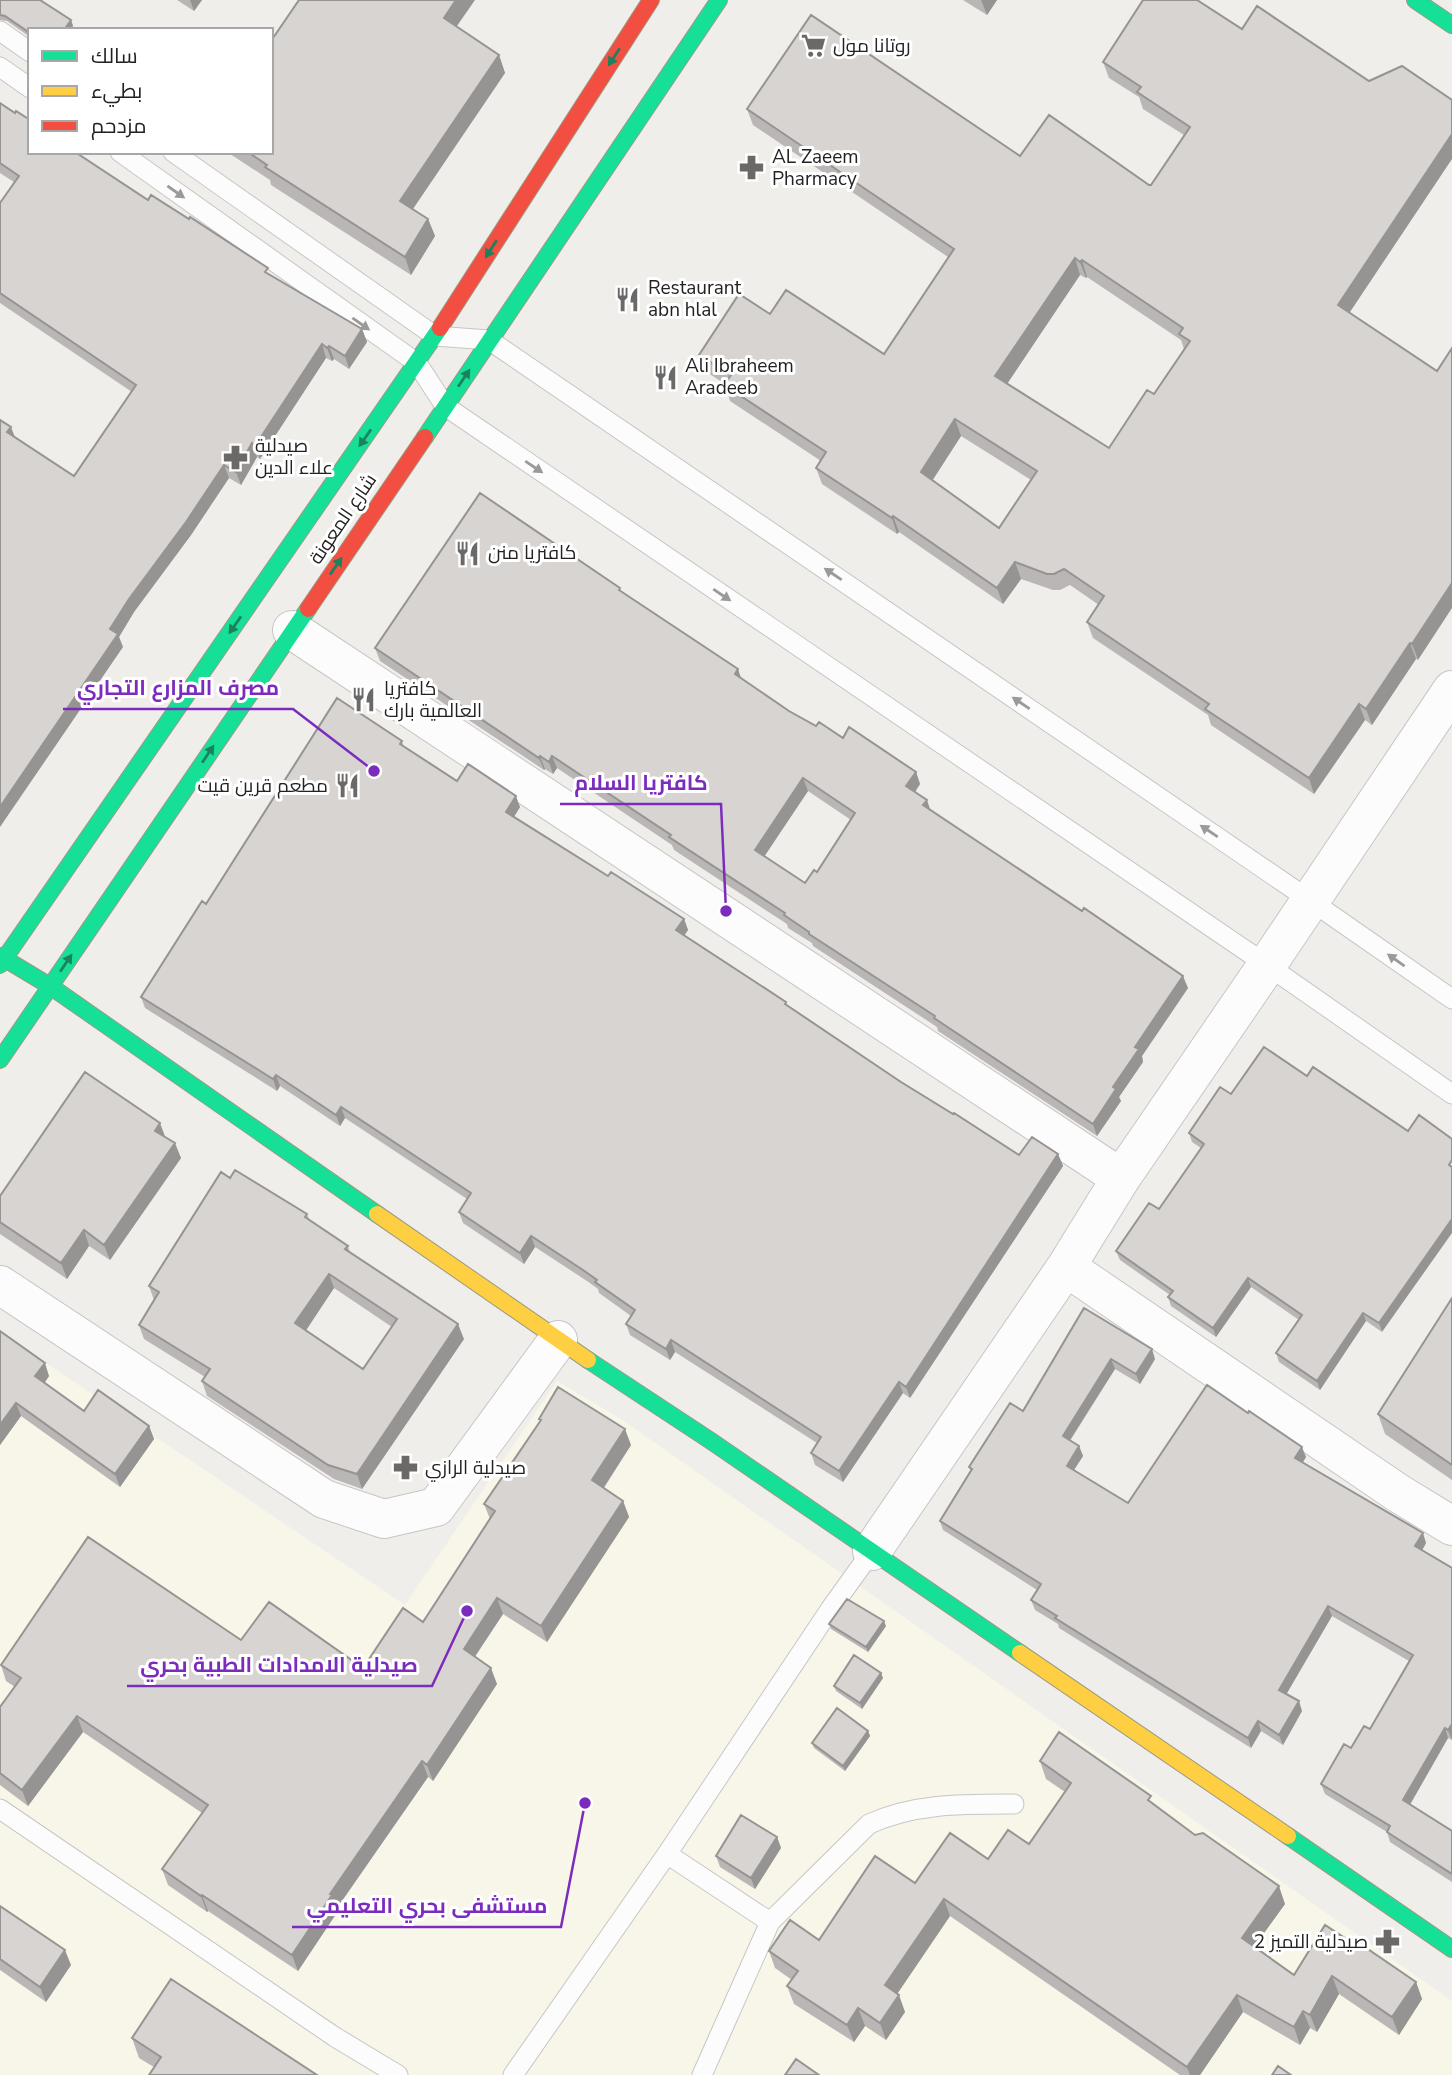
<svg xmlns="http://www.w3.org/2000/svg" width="1452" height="2075" font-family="'Nunito Sans',Cairo,sans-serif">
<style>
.education{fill:#f8f6e8}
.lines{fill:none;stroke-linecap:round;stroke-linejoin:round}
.lane-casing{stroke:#c7c6c5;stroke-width:21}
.street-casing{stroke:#c7c6c5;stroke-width:40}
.fast-casing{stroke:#9b9b81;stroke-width:18}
.slow-casing{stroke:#9b9b81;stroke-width:18}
.jam-casing{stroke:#9b9b81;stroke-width:18}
.lane{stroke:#fdfcfc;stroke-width:19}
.street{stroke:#fdfcfc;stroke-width:38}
.fast{stroke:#16e098;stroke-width:16}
.slow{stroke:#ffcf43;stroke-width:16}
.jam{stroke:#f24e42;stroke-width:16}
.wall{fill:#b9b6b5;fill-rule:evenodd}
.shaded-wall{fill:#969493}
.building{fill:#d7d4d2;stroke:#969493;stroke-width:2;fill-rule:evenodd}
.oneway{fill:#1c815d}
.oneway2{fill:#9a9a9a}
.labels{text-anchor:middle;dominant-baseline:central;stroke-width:6;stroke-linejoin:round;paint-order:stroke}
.poi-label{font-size:19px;fill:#222;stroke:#fff;text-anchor:start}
.street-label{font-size:19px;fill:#222;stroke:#fff}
.leader{fill:none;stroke:#7b2cbf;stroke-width:2.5}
.callout-dot{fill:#7b2cbf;stroke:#fff;stroke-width:2.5}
.callout-label{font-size:21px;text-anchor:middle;font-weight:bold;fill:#7b2cbf;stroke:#fff;stroke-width:6;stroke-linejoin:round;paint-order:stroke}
</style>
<rect width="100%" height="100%" fill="#f0eeeb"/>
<path class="education" d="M0 1332 405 1605 557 1381 621 1419 1452 2001V2075H0Z"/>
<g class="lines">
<defs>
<path id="lane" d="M0 31 30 52
M0 67 30 88
M120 152 417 363 445 406 1267 965 1452 1094
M173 152 435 336 489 340 1311 901 1452 999
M0 1809 335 2037 398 2075
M667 1854 770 1922
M513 2075 667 1854 831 1608 872 1551
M702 2075 770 1922 869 1824C915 1803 964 1804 1014 1804"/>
<path id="street" d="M292 630 1121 1178
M1066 1267 1398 1493 1452 1526
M0 1285 324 1499 384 1519 436 1507 558 1340
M872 1551 1066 1267 1121 1178 1267 965 1452 690"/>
<path id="fast" d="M1415 0 1452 25
M425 437 719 0
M0 956 50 986 377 1214
M0 965 440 328
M0 1060 308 609
M588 1360 711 1441 1020 1653
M1288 1836 1452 1949"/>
<path id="slow" d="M377 1214 588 1360
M1020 1653 1288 1836"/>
<path id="jam" d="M440 328 651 0
M308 609 425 437"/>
</defs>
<use href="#lane" class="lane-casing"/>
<use href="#street" class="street-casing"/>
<use href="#fast" class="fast-casing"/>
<use href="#slow" class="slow-casing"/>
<use href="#jam" class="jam-casing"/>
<use href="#lane" class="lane"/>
<use href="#street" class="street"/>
<use href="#fast" class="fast"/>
<use href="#slow" class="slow"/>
<use href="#jam" class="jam"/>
</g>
<path class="wall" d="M0 0 71 20 73 26 70 30H30V37L7 21 0 20Z
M177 0H202L194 11Z
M963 0H997L987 15Z
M1143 0 1349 312 1418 660 1416 659 1372 725 1365 720 1314 794 1211 725 1208 715 1093 638 1087 622 1099 605 1070 585 1060 590H1053L1021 579 1003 604 899 532 897 534 822 484 816 468 821 461 730 401 725 384 705 371 699 355 770 314 884 354 948 257 753 125 747 109 1020 156 1149 185H1151L1184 135 1143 109 1139 97 1109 78 1103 62ZM1080 275 1086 278 1087 277 1181 340 1184 349 1154 394 1109 448 1007 384ZM961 436 1031 480 999 528 932 480Z
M456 26 499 55 505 73 413 209 428 219 435 236 411 275 271 185 270 180 227 152H271Z
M0 103 30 152H80L78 154 148 200 271 275 362 329 367 342 349 369 334 359 332 361 326 358 260 459 257 457 241 485 229 478 191 535 134 612 119 637 123 647 14 436 74 476 132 392 0 303V203L14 182 0 173Z
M622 592 741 679 789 711 816 726 843 738 916 772 920 784 915 792 930 809 1188 988 1142 1056 1143 1062 1119 1097 1121 1101 1097 1136 938 1031 937 1027 813 946 812 943 788 928 787 924 674 850 672 845 557 768 553 774 545 769 544 770 380 661 375 648ZM808 791 851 820 817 872 805 883 764 856Z
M402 741 404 747 457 781 520 807 514 817 608 876 684 919 688 930 684 935 786 1002 788 1006 901 1082 1019 1155 1058 1154 1063 1166 910 1398 903 1393 843 1482 815 1465 811 1453 817 1443 675 1352 670 1360 630 1335 626 1324 631 1316 599 1293 598 1289 587 1281 535 1247 524 1264 463 1223 459 1212 467 1199 345 1118 340 1126 280 1086 277 1091 145 1008 141 997 206 904Z
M1307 1076 1382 1332 1366 1321 1320 1390 1279 1362 1276 1353 1299 1320 1251 1287 1216 1337 1171 1306 1168 1297 1170 1295 1120 1260 1116 1251 1159 1209 1201 1148 1192 1142 1189 1133 1231 1094Z
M165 1137 181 1158 110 1260 89 1246 67 1279 0 1234V1196Z
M230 1178 307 1214 309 1219 348 1246 350 1253 464 1339 362 1489 334 1479 207 1396 202 1381 205 1377 144 1339 139 1325 154 1300 149 1286ZM334 1288 392 1327 363 1369 306 1330Z
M1452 1298V1480L1385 1434 1378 1414Z
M1084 1308 1155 1359 1140 1384 1115 1369 1070 1441 1079 1446 1083 1456 1074 1470 1128 1503 1306 1457 1303 1462 1426 1543 1422 1550 1452 1740 1448 1738 1410 1804 1452 1831V1882L1390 1842 1387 1832 1325 1794 1321 1784 1351 1748 1370 1729 1409 1661 1332 1616 1286 1694 1302 1711 1283 1745 1261 1731 1251 1748 1059 1628 1058 1624 1035 1610 1031 1600 1037 1590 943 1530 940 1521 971 1472 969 1467 1023 1411Z
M0 1331 49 1376 44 1383 84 1411 149 1426 154 1439 120 1487 21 1416 0 1445Z
M539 1419 631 1445 604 1488 623 1501 629 1517 547 1642 503 1614 475 1657 497 1684 433 1781 428 1777 337 1908 338 1911 298 1971 208 1911 207 1912 168 1885 162 1869 202 1813 83 1732 28 1806 0 1785V1707L15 1687 6 1681 1 1665 241 1640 363 1668 423 1622 490 1519 484 1504 540 1422Z
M829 1624 886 1626 868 1652 831 1629Z
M883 1678 862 1709 836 1691 834 1686Z
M868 1731 870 1736 845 1771 814 1748 812 1743Z
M1040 1761 1154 1804 1285 1904 1254 1947 1294 1975 1325 1925 1416 1982 1422 1999 1399 2035 1339 1994 1317 2032 1310 2028 1300 2045 1243 2012 1200 2075H1180L950 1916 897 1994 905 2012 886 2040 865 2026 854 2042 794 2004 787 1986 792 1980 775 1968 769 1951 819 1940 915 1883 1029 1844 1065 1792 1046 1779Z
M777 1837 781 1848 755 1889 720 1867 716 1856Z
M0 1906 71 1965 46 2002 0 1970Z
M132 2038 317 2075 154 2067 139 2058Z"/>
<path class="shaded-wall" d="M190 0H202L194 11Z
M456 0H475L450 36 444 18Z
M981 0H997L987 15Z
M71 20 73 26 70 30H64Z
M499 55 505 73 406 219 400 201Z
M1452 134V159L1344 321 1338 305Z
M428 219 435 236 411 275 405 257Z
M1075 258 1080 275 1001 393 995 376Z
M1082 260 1087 277 1086 278 1080 262Z
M362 329 367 342 349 369 345 356Z
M322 344 326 358 260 459 255 446Z
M329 346 334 359 332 361 327 348Z
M955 419 961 436 927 489 921 472Z
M11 427 16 440 7 432Z
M252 443 257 457 241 485 236 472Z
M224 465 229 478 191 535 134 612 119 637 123 647 0 827V807L129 599Z
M893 516 899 532 897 534 892 518Z
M1015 562 1021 579 1003 604 997 588Z
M1452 583V608L1418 660 1412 644Z
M1410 643 1416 659 1372 725 1366 709Z
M738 669 742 681 735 674Z
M1359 704 1365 720 1314 794 1309 778Z
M540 756 545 769 544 770 539 758Z
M552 756 557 768 553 774 549 762Z
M916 772 920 784 911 798 906 786Z
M803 778 808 791 760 863 755 850Z
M516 796 520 807 510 823 506 812Z
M927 800 931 812 923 805Z
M684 919 688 930 680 942 676 930Z
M1183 976 1188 988 1142 1056 1143 1062 1119 1097 1121 1101 1097 1136 1093 1124 1135 1047Z
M276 1075 280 1086 277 1091 273 1079Z
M341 1107 345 1118 340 1126 336 1115Z
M160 1123 166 1139 155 1131Z
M175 1143 181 1158 110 1260 104 1245Z
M1058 1154 1063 1166 910 1398 906 1387Z
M1452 1219V1233L1382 1332 1379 1323Z
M84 1230 89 1246 67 1279 61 1263Z
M531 1236 535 1247 524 1264 520 1253Z
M329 1274 334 1288 301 1338 295 1323Z
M1248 1278 1251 1287 1216 1337 1213 1328Z
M1363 1313 1366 1321 1320 1390 1317 1381Z
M458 1324 464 1339 362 1489 357 1474Z
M671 1340 675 1352 670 1360 666 1349Z
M1152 1349 1155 1359 1140 1384 1136 1374Z
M1111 1359 1115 1369 1066 1446 1063 1436Z
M45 1363 49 1376 40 1390 35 1376Z
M899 1382 903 1393 843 1482 839 1471Z
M16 1403 21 1416 0 1445V1425Z
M149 1426 154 1439 120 1487 115 1474Z
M625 1429 631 1445 598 1496 592 1480Z
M1079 1446 1083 1456 1070 1476 1067 1466Z
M1302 1447 1306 1457 1299 1468 1295 1458Z
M623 1501 629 1517 547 1642 541 1626Z
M1423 1533 1426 1543 1419 1556 1415 1546Z
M497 1598 503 1614 469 1665 464 1649Z
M1328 1606 1332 1616 1283 1700 1279 1690Z
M884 1621 886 1626 868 1652 866 1647Z
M491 1668 497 1684 433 1781 427 1765Z
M881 1673 883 1678 862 1709 860 1703Z
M1299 1701 1302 1711 1283 1745 1279 1735Z
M77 1716 83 1732 28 1806 22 1790Z
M1258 1721 1261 1731 1251 1748 1248 1738Z
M1452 1724V1740L1448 1730Z
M1445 1728 1448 1738 1407 1810 1403 1800Z
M868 1731 870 1736 845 1771 843 1766Z
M422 1761 428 1777 337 1908 338 1911 298 1971 292 1955 330 1894Z
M777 1837 781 1848 755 1889 751 1878Z
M1279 1886 1285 1904 1248 1955 1242 1938Z
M202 1895 208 1911 207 1912 201 1896Z
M944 1899 950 1916 891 2003 885 1985Z
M65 1950 71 1965 46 2002 40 1987Z
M1332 1976 1339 1994 1317 2032 1310 2015Z
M1416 1982 1422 1999 1399 2035 1392 2017Z
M899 1995 905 2012 886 2040 880 2023Z
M1237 1995 1243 2012 1200 2075H1190L1187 2067Z
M858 2008 865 2026 854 2042 847 2025Z
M1303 2011 1310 2028 1300 2045 1294 2027Z"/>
<path class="building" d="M0 0H40L71 20 64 30H30V33L5 16 0 15Z
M299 0H456L444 18 499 55 400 201 428 219 405 257 265 167 267 165 248 152H271V41Z
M1143 0H1197L1242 29 1257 6 1369 81 1402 66 1452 100V134L1338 305 1437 371 1452 348V583L1412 644 1410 643 1366 709 1359 704 1309 778 1205 709 1209 704 1087 622 1104 596 1064 569 1054 574H1047L1015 562 997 588 893 516 892 518 816 468 826 452 724 385 731 375 699 355 739 294 770 314 786 290 884 354 954 249 747 109 811 15 1020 156 1049 115 1149 185H1151L1190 127 1137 92 1141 87 1103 62ZM1075 258 1080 262 1082 260 1183 328 1179 334 1190 341 1154 394 1147 390 1109 448 995 376ZM955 419 1037 471 999 528 921 472Z
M0 103 15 113 16 111 30 120V152H75L148 200 151 195 189 219 190 217 268 268 265 272 362 329 345 356 329 346 327 348 322 344 255 446 252 443 236 472 224 465 186 522 129 599 110 629 118 634 0 807V420L11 427 7 432 74 476 136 385 0 293V203L19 176 0 163Z
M480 493 620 588 619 590 738 669 735 674 789 711 816 726 819 722 843 738 849 727 916 772 906 786 927 800 923 805 1082 911 1084 908 1183 976 1135 1047 1139 1049 1113 1087 1116 1089 1093 1124 934 1018 935 1016 809 934V932L784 915 785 913 669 837 671 835 552 756 549 762 540 756 539 758 375 648ZM803 778 855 813 817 872 814 870 805 883 755 850Z
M337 698 402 741 400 744 457 781 468 764 516 796 506 812 608 876 611 872 684 919 676 930 786 1002 785 1004 901 1082 953 1114 954 1113 1019 1155 1032 1137 1058 1154 906 1387 899 1382 839 1471 811 1453 821 1437 671 1340 666 1349 626 1324 635 1310 595 1282 597 1280 583 1270 531 1236 520 1253 459 1212 471 1193 341 1107 336 1115 276 1075 273 1079 141 997 202 901 206 904Z
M1264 1047 1307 1076 1313 1067 1408 1131 1419 1115 1452 1139V1160L1449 1165 1452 1167V1219L1379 1323 1363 1313 1317 1381 1276 1353 1302 1315 1248 1278 1213 1328 1168 1297 1173 1291 1116 1251 1149 1203 1159 1209 1204 1144 1189 1133 1220 1087 1231 1094Z
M85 1072 160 1123 155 1131 175 1143 104 1245 84 1230 61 1263 0 1222V1196Z
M235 1170 307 1214 305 1217 348 1246 345 1249 458 1324 357 1474 328 1465 202 1381 210 1369 139 1325 159 1292 149 1286 221 1172 230 1178ZM329 1274 397 1319 363 1369 295 1323Z
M1452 1298V1465L1378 1414Z
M1084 1308 1152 1349 1136 1374 1111 1359 1063 1436 1079 1446 1067 1466 1128 1503 1207 1385 1248 1413 1249 1411 1302 1447 1295 1458 1423 1533 1415 1546 1452 1568V1724L1448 1730 1445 1728 1403 1800 1452 1831V1874L1387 1832 1390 1826 1321 1784 1344 1744 1351 1748 1364 1726 1370 1729 1413 1655 1328 1606 1279 1690 1299 1701 1279 1735 1258 1721 1248 1738 1055 1618 1057 1616 1031 1600 1041 1584 940 1521 972 1469 969 1467 1010 1403 1023 1411Z
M0 1331 45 1363 35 1376 84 1411 98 1390 149 1426 115 1474 16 1403 0 1425Z
M558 1387 625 1429 592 1480 623 1501 541 1626 497 1598 464 1649 491 1668 427 1765 422 1761 330 1894 332 1895 292 1955 202 1895 201 1896 162 1869 208 1805 77 1716 22 1790 0 1773V1707L21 1678 1 1665 88 1537 241 1640 269 1602 363 1668 403 1608 423 1622 495 1511 484 1504 541 1420 539 1419Z
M847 1599 884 1621 866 1647 829 1624Z
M854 1655 881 1673 860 1703 834 1686Z
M837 1708 868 1731 843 1766 812 1743Z
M1059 1732 1151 1796 1148 1800 1195 1835 1203 1833 1279 1886 1242 1938 1294 1975 1325 1925 1354 1944 1356 1941 1416 1982 1392 2017 1332 1976 1310 2015 1303 2011 1294 2027 1237 1995 1187 2067 944 1899 885 1985 899 1995 880 2023 858 2008 847 2025 787 1986 798 1971 769 1951 790 1920 819 1940 875 1856 915 1883 950 1833 988 1859 1008 1830 1029 1844 1071 1783 1040 1761Z
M741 1815 777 1837 751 1878 716 1856Z
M0 1906 65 1950 40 1987 0 1959Z
M171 1979 317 2075H149L161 2057 132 2038Z
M796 2059 819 2075H785Z
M1278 2066 1291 2075H1272Z"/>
<defs><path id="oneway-solid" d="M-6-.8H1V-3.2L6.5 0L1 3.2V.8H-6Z" transform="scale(1.75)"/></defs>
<g class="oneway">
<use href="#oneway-solid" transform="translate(614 57) rotate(123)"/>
<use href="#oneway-solid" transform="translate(491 249) rotate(123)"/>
<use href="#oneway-solid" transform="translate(464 378) rotate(-56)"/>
<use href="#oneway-solid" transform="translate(365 438) rotate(125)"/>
<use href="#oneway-solid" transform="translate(336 566) rotate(-55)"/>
<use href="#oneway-solid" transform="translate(235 625) rotate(125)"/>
<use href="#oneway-solid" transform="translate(208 754) rotate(-56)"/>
<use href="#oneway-solid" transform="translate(66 963) rotate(-56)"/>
</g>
<g class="oneway2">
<use href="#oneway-solid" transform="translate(176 192) rotate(35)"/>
<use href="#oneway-solid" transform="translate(361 324) rotate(35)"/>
<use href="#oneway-solid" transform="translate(534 467) rotate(34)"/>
<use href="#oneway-solid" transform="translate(833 574) rotate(-146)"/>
<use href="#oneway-solid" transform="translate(722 595) rotate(34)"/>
<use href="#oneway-solid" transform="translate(1021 703) rotate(-146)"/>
<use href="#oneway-solid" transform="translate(1209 831) rotate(-146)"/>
<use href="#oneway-solid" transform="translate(1396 960) rotate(-145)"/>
</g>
<defs>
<symbol id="supermarket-bare" viewBox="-9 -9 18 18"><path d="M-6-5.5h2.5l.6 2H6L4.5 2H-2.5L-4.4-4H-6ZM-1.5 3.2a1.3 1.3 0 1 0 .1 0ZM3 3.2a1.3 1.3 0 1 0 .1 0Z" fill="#6a6968" stroke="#fff" stroke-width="2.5" paint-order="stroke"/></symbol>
<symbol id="pharmacy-bare" viewBox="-9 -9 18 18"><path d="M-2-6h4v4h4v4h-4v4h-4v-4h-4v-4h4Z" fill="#6a6968" stroke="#fff" stroke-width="2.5" paint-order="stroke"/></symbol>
<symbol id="restaurant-bare" viewBox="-9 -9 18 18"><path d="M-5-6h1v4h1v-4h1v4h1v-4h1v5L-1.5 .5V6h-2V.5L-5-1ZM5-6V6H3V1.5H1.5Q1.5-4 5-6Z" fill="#6a6968" stroke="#fff" stroke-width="2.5" paint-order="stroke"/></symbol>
</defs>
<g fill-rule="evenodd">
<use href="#supermarket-bare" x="796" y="28" width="35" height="35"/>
<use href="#pharmacy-bare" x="734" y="150" width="35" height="35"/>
<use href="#restaurant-bare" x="610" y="282" width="35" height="35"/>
<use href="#restaurant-bare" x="648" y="360" width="35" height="35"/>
<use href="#pharmacy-bare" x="218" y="440" width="35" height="35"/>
<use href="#restaurant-bare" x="450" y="536" width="35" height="35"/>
<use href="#restaurant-bare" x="346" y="682" width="35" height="35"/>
<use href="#restaurant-bare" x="330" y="768" width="35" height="35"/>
<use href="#pharmacy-bare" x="388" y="1450" width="35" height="35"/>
<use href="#pharmacy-bare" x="1370" y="1924" width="35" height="35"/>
</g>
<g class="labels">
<g class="poi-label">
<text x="833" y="46">روتانا مول</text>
<text x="772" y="157">AL Zaeem<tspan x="772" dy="22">Pharmacy</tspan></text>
<text x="648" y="288">Restaurant<tspan x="648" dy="22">abn hlal</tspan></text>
<text x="685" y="366">Ali Ibraheem<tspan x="685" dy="22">Aradeeb</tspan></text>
<text x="255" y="446">صيدلية<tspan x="255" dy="22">علاء الدين</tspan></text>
<text x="488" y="553">كافتريا منن</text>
<text x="384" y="689">كافتريا<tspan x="384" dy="22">العالمية بارك</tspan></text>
<text x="328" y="786" text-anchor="end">مطعم قرين قيت</text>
<text x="425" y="1468">صيدلية الرازي</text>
<text x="1368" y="1942" text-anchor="end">صيدلية التميز 2</text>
</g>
<g class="street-label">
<text transform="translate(343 519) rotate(-56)">شارع المعونة</text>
</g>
</g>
<path class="leader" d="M374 771L293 709H63M726 911L721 804H560M467 1611L432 1686H127M585 1803L561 1927H292"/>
<g class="callout-dot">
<circle cx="374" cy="771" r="7"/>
<circle cx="726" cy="911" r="7"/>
<circle cx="467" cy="1611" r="7"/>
<circle cx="585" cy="1803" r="7"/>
</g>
<g class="callout-label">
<text x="178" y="695">مصرف المزارع التجاري</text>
<text x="641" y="790">كافتريا السلام</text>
<text x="279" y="1672">صيدلية الامدادات الطبية بحري</text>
<text x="427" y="1913">مستشفى بحري التعليمي</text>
</g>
<rect x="28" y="28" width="245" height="126" fill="#ffffff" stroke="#a7a7a7" stroke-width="2"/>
<rect x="42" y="51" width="35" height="10" fill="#16e098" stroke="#a7a7a7" stroke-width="2"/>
<text x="91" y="63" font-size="21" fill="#222222">سالك</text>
<rect x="42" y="86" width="35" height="10" fill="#ffcf43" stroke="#a7a7a7" stroke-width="2"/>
<text x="91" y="98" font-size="21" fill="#222222">بطيء</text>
<rect x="42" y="121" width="35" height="10" fill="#f24e42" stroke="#a7a7a7" stroke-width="2"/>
<text x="91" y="133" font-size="21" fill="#222222">مزدحم</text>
</svg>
